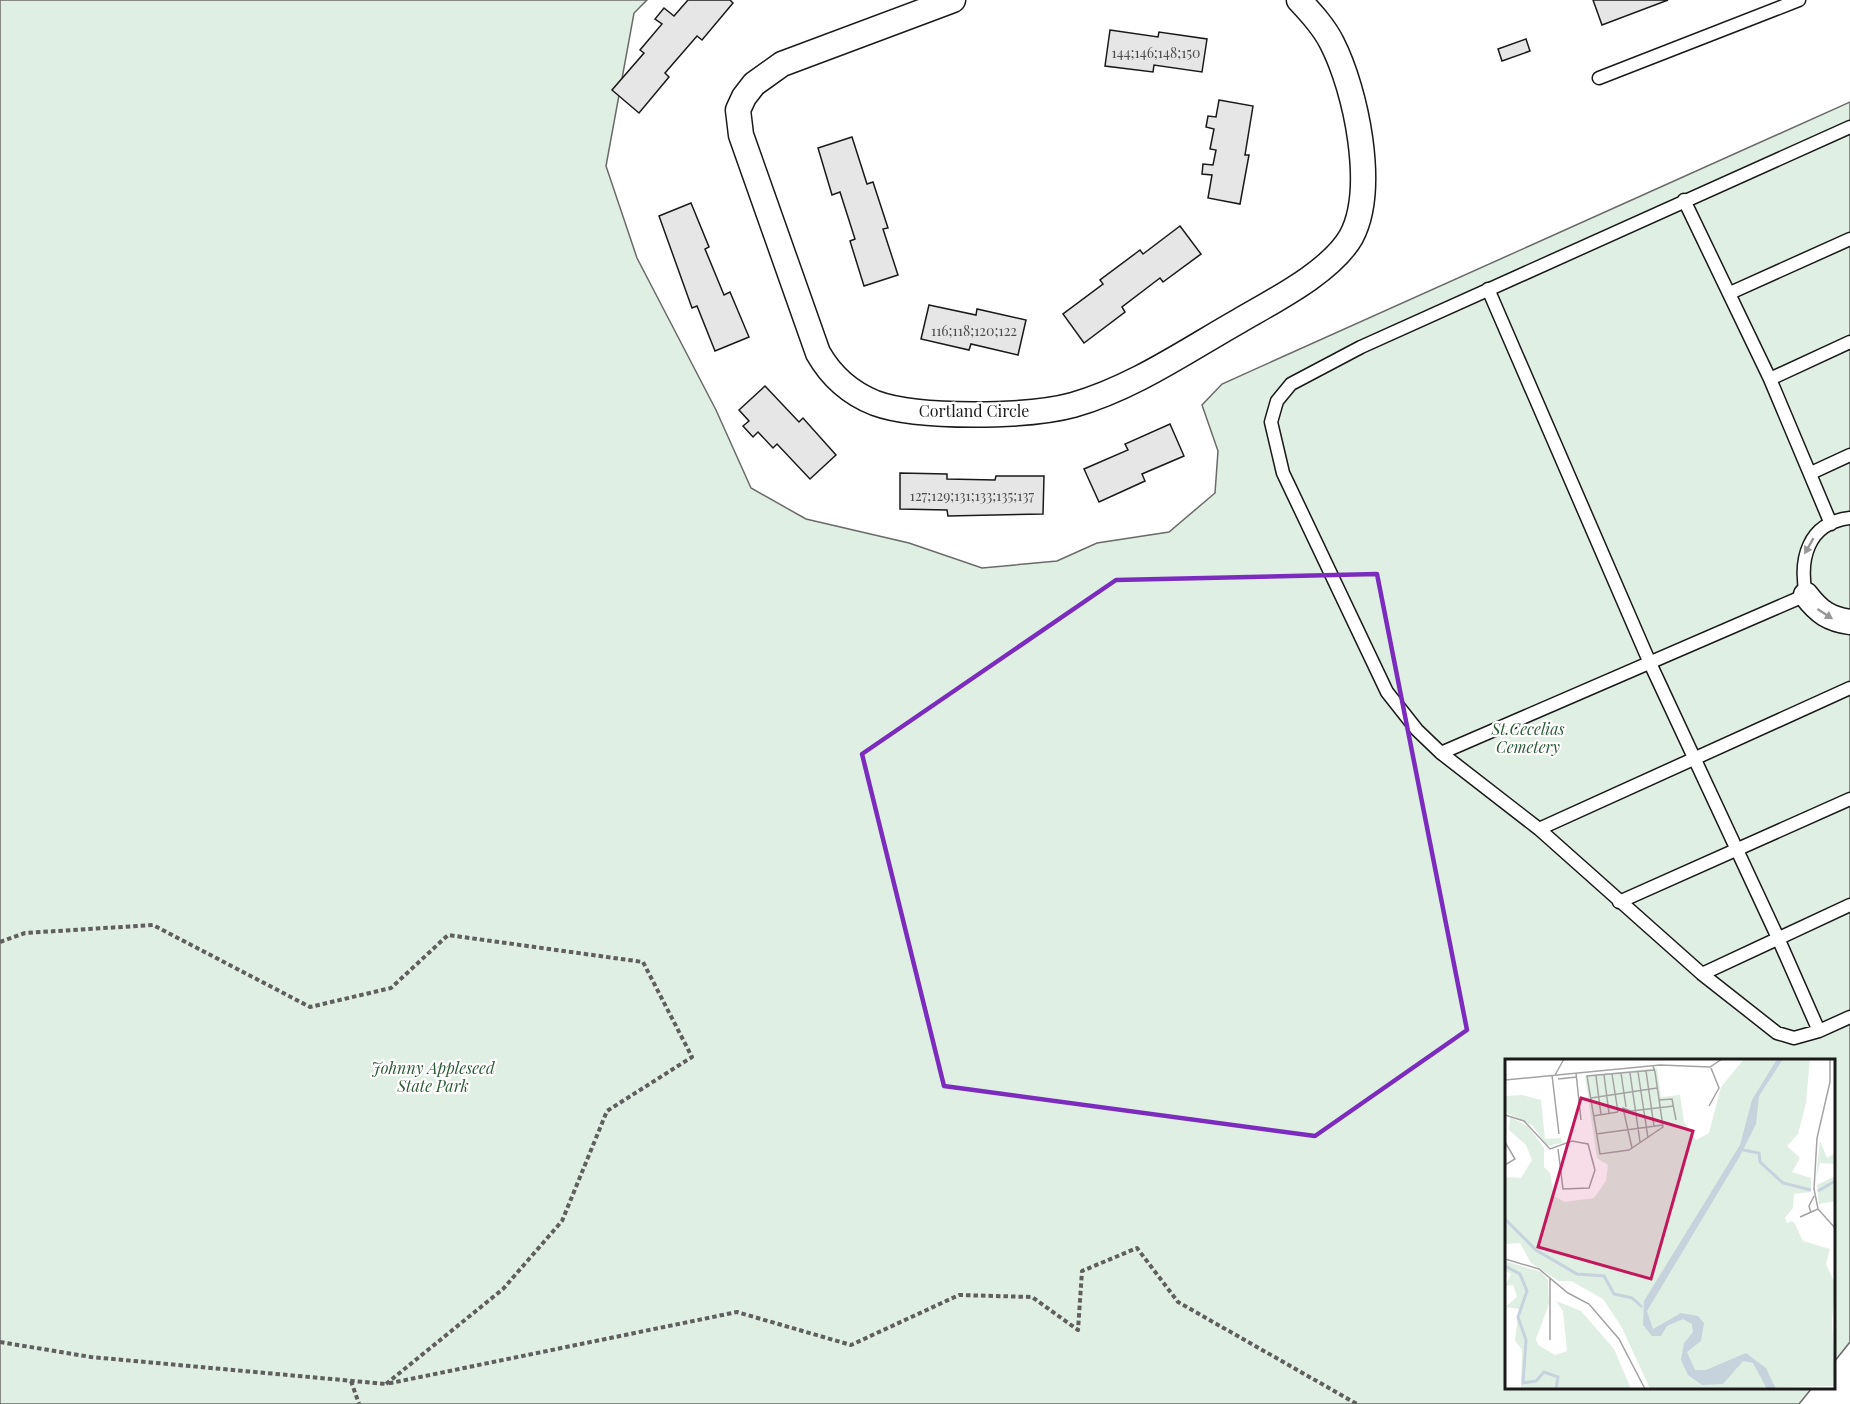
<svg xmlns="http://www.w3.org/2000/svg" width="1850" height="1404" font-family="'Playfair Display',serif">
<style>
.green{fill:#e0efe3;stroke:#6a6a6a;stroke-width:1.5}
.building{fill:#e6e6e6;stroke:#1a1a1a;stroke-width:1.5}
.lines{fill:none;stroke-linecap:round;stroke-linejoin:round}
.service-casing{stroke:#1a1a1a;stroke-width:15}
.minor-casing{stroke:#1a1a1a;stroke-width:27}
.path{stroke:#5f5f5f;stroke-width:4;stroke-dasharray:4.5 3;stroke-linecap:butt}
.service{stroke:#fff;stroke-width:12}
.minor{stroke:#fff;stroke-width:24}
.oneway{fill:#989898}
.marked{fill:none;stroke:#7b2cbf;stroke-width:4.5;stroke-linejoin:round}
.labels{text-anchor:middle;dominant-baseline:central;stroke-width:4.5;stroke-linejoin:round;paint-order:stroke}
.number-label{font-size:14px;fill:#4d4d4d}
.street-label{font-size:16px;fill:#1a1a1a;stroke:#fff}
.park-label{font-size:16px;font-style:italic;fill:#2b5a34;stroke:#fff}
.inset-river{fill:none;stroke:#c6d2dc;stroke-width:3}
.inset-road{fill:none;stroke:#a3a3a3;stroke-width:1.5}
.view{fill:#c2185b;fill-opacity:0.15;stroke:#c2185b;stroke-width:3}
.inset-edge{fill:none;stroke:#1a1a1a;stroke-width:3}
</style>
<rect width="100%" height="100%" fill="#fff"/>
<path class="green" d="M0 0H647L634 13 606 166 637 258 716 410 751 488 806 519 909 543 982 568 1057 561 1097 543 1169 532 1215 493 1218 451 1202 405 1222 384 1850 102V1342L1834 1362V1060H1506V1388H1812L1799 1404H0Z"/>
<path class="building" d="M688 0H730L733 3 702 40 697 36 665 73 669 77 639 113 612 90 644 53 640 50 662 24 655 19 664 8 674 16Z
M1593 0H1668L1602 25Z
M1110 30 1158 37 1159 32 1207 39 1202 72 1154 65 1153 72 1105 66Z
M1526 39 1530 51 1502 61 1498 49Z
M1219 100 1253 106 1245 155H1249L1240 204 1208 198 1212 175 1202 174 1203 164 1213 165 1216 150 1210 149 1214 129 1206 127 1208 116 1216 117Z
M852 137 867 184 873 182 888 228 883 229 898 275 864 286 850 241 855 239 840 192 832 195 818 148Z
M691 203 709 247 705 249 724 295 730 292 749 337 715 351 697 306 692 308 659 216Z
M1180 226 1201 254 1163 282 1160 278 1122 307 1125 312 1084 343 1063 314 1103 284 1100 280 1140 250 1143 254Z
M929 305 976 315 977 309 1026 320 1018 355 971 344 969 350 921 339Z
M765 386 799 422 803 418 836 455 810 479 777 444 773 448 758 432 753 437 743 426 749 421 739 410Z
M1170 424 1184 456 1142 474 1145 481 1099 502 1084 469 1128 450 1125 444Z
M900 473 947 474V479L995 480 996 476H1044L1043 514 948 516 947 510 900 509Z"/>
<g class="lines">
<defs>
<path id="service" d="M1599 78 1799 0
M1850 127 1361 347 1291 384 1277 401 1271 422 1283 473 1387 692 1417 730 1441 753 1539 829 1702 974 1777 1033 1794 1038 1819 1031 1850 1017
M1684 200 1770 379 1831 524
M1488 289 1649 661 1778 938 1819 1031
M1730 293 1850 239
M1770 379 1850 342
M1811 473 1850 455
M1441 753 1806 595C1799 560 1807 523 1850 518
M1539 829 1850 688
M1619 902 1850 799
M1702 974 1850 905"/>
<path id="minor" d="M953 0 782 64 754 84 744 97 738 110 741 135 818 353C831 376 850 393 875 403 918 419 1029 417 1073 405 1133 388 1186 351 1239 321 1273 301 1331 272 1351 237 1377 189 1356 90 1332 43 1324 27 1311 13 1299 0
M1806 595C1819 612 1829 619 1850 622"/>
</defs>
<use href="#service" class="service-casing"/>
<use href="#minor" class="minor-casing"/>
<path class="path" d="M0 942 25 933 153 925 310 1007 391 988 448 935 643 962 692 1057 607 1111 562 1221 503 1289 386 1384 737 1312 851 1345 959 1295 1032 1297 1078 1330 1082 1271 1137 1248 1178 1302 1357 1404
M0 1342 91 1357 386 1384
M351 1381 359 1404"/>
<use href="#service" class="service"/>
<use href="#minor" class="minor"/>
</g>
<defs><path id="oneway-solid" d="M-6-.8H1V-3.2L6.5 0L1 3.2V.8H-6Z" transform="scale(1.5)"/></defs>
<g class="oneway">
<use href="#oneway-solid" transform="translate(1809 546) rotate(120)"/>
<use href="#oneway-solid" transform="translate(1825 614) rotate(33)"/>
</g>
<path class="marked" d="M1377 574 1467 1030 1315 1136 944 1086 862 754 1116 580Z"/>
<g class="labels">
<g class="number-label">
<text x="1156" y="52">144;146;148;150</text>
<text x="974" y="330">116;118;120;122</text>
<text x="972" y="495">127;129;131;133;135;137</text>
</g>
<g class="street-label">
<text x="974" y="410">Cortland Circle</text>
</g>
<g class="park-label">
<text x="1528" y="728">St.Cecelias<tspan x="1528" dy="18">Cemetery</tspan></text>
<text x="433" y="1067">Johnny Appleseed<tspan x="433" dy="18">State Park</tspan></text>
</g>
</g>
<g transform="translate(1505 1059)">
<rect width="330" height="330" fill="#fff"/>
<path d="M239 0H305L301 44 293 75 282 87 295 99 287 113 306 119V133L289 135 288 149 280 159 282 164 287 162 290 165 298 182 325 190 321 205 330 225 327 262 330 327 145 330 116 267 98 240 66 222H54L26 204 15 184 0 185V118L16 119 27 101 21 86 4 71 5 58 23 67 39 89V108L45 114 49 137 60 143 89 139 101 122 103 106 92 99 80 17 152 9 156 38 175 36 179 63 191 81 204 74 216 28ZM17 36 36 41 40 80 56 79 57 84 42 87 28 67 0 53V37ZM315 82 322 99 330 94V105L315 104 311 118ZM330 117V142L314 145 312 126ZM0 202 36 213 43 221 44 245 31 280 33 286 50 296 62 292 58 252 51 242 76 252 109 290 126 330H16L17 291 10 281 14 250 0 248 12 238 8 226 0 227 6 215 0 212Z" fill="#e0efe3"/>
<path d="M272 0H278L254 37 251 65 235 97 142 252 148 270 176 254 193 257 199 264 196 282 182 293 190 311H201L241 294 261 309 271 330H262L248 304 238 302 218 325 197 326 183 316 176 301 179 284 188 273 187 265 178 260 162 267 156 277H147L138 266 139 242 235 86 247 41Z" fill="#c6d2dc"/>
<path class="inset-river" d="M238 91 254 94 255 103 278 124 306 131M313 132 330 122M0 160 31 191 72 215 99 217 109 235 127 239 137 248M0 207 15 215 22 232 13 258 21 281 18 324 31 322 39 313 53 318 51 330"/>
<path class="inset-road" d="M325 0V23L312 79 309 130 313 150 330 169M148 7 150 13 158 68 124 91 95 95 82 17 149 11M141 12 149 67M133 13 143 79M71 14 76 61M116 14 121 48M125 14 135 83M107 15 113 53M47 16 54 75M50 16 59 0M99 16 104 54M91 17 96 56M53 20 72 18M0 21 155 6 205 8 217 0M86 39 152 29M154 41 167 40 171 61M204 47 214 29 206 9M0 56 19 62 45 90 67 82 83 85 90 111 84 129 58 130 53 90M88 57 113 53M91 75 158 66M0 83 10 100 0 106M127 89 118 49 126 52 169 47M306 154 304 147 309 137M295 158 313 150M0 200 34 210 63 234 84 245 114 280 140 330M45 218V281"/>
<path class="view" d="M76 39 188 72 146 220 33 188Z"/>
<rect width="330" height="330" class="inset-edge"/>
</g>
</svg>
